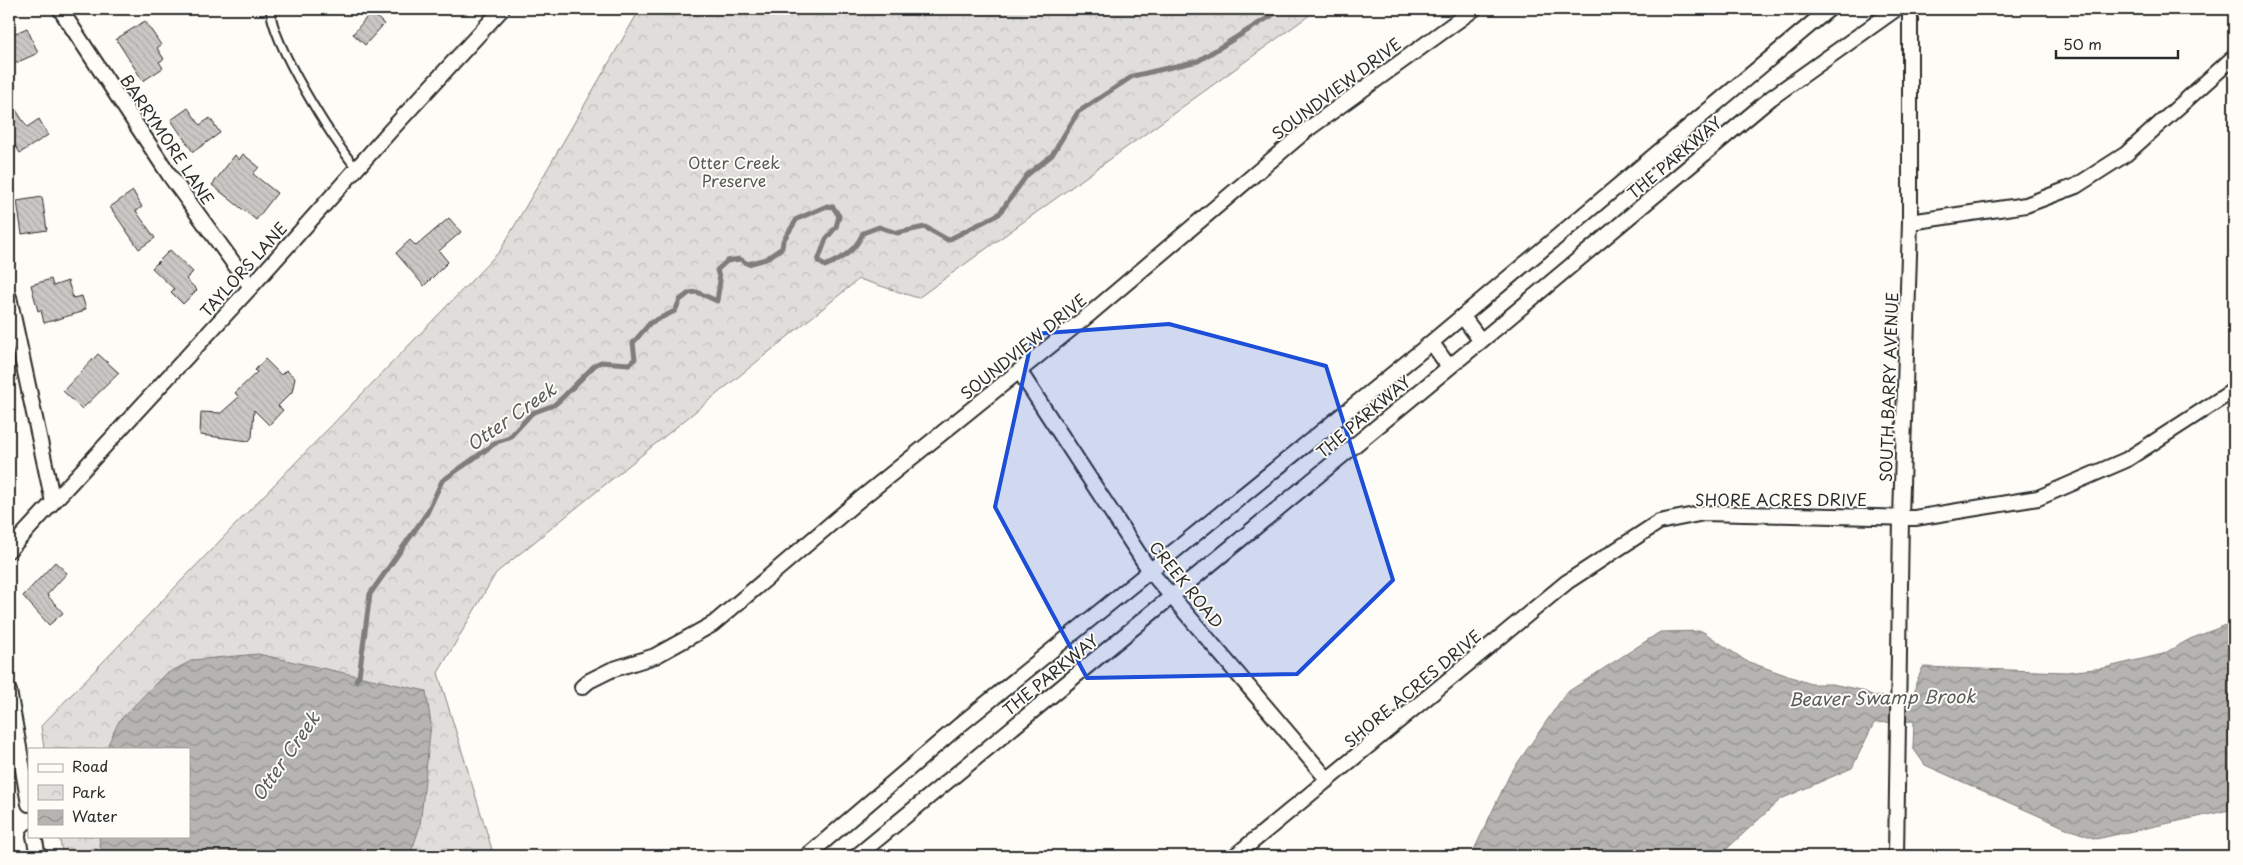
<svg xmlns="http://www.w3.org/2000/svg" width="2243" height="865" font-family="'Playpen Sans',sans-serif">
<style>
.park{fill:url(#park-crowns);stroke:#858482}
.water{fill:url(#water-waves);stroke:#7e7d7b}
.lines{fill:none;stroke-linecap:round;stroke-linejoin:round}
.stream{stroke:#7e7d7b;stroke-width:5}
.building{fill:url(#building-back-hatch);stroke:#2b2b2b}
.lane-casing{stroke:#2b2b2b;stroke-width:11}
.street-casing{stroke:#2b2b2b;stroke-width:18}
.lane{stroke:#fdfcf7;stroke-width:7}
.street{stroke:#fdfcf7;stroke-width:14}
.marked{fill:#1d4ed8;fill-opacity:0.2;stroke:#1d4ed8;stroke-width:4;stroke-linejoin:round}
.labels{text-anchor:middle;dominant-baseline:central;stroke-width:4;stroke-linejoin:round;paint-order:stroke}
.street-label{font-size:16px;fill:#2b2b2b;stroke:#fdfcf7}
.park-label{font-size:16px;fill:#585857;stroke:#fdfcf7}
.water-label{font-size:18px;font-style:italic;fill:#5b5b5a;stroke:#fdfcf7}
</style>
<defs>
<pattern id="park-crowns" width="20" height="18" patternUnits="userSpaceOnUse" patternTransform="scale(1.25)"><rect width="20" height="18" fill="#dfdeda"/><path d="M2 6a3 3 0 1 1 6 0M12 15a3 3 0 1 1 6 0" fill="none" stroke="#c0bfbb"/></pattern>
<pattern id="water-waves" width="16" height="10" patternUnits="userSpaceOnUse" patternTransform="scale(1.25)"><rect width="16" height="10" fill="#b5b4b1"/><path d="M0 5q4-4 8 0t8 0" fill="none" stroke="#939390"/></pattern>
<pattern id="building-back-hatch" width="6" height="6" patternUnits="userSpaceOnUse" patternTransform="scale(1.25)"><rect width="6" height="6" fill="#c9c8c4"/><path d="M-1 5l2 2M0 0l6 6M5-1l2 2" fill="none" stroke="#adaca9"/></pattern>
</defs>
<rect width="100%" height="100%" fill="#fdfcf7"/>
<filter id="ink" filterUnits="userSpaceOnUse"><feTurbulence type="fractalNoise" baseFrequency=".02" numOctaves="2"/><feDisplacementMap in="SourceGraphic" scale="10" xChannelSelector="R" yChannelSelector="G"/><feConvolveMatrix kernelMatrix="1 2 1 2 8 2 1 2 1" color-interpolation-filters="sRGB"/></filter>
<g filter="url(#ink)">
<path class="park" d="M640 9H1318L918 298 859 279 496 573 438 673 494 856H63L59 836H189V749H44L41 726 500 251Z"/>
<path class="water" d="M2234 622V809L2096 839 2066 828 1925 765 1913 748 1914 721 1874 723 1852 768 1781 799 1719 856H1471L1510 774 1566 693 1660 632 1702 631 1746 661 1811 684H1832L1861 690 1874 696 1914 699 1916 683 1923 667 2066 672 2104 668 2163 654 2190 639Z
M258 654 426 691 431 724 420 826 410 856H109L100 847 99 836H189V749H106L119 721 164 675 193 660Z"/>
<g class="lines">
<path class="stream" d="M356 680 359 676 370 594 427 513 442 481 497 442 509 438 532 413 554 405 561 399 595 365 601 362 629 364 635 359 633 343 650 323 675 311 680 300 689 293 697 292 717 301 720 281 717 270 727 261 740 259 748 264 766 259 782 248 783 241 797 219 827 206 833 207 839 216 836 227 826 239 818 261 825 266C843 258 855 251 863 233L879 227 897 233 925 227 948 240 999 214 1027 175 1052 155 1078 112 1133 76 1198 61 1282 9"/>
</g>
<path class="building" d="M371 12 384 24 365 45 353 34Z
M145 21 161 45 157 48 164 59 159 62 163 68 143 81 116 39Z
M27 28 38 53 9 66V36Z
M9 99 27 127 39 119 48 135 20 153 9 136Z
M188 108 200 125 210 118 220 133 193 152 171 120Z
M243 154 259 167 253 174 277 193 256 220 212 185 235 155 239 160Z
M133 191 142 207 136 211 155 238 139 249 110 207Z
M42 197 47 230 22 234 17 201Z
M449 218 461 232 439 251 448 262 424 286 396 253 410 240 416 246Z
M170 250 193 272 186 279 197 290 183 304 171 292 174 289 152 268Z
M51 279 53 286 68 281 73 298 82 296 86 309 82 310V312L44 323 41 310 38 311 31 285Z
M98 354 119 373 82 409 63 391Z
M265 359 281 375 286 370 295 378 292 392 278 406 283 410 269 425 254 410 252 437 249 441 200 435 201 412 221 413 239 397 235 393 257 372 255 370Z
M55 562 67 573 47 595 63 613 49 625 23 596Z"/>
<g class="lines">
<defs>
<path id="lane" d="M270 9C274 47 331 137 356 168"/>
<path id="street" d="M60 9 170 176 251 287
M1910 222 2026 205 2076 186 2126 154 2234 57
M9 297 53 502
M1463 317 1481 341
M1432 343 1449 367
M1020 372 1150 571 1328 780
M9 550 251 287 390 131 502 9
M582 687 589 681 611 670 655 656 713 624 859 500 1091 313 1308 129 1474 9
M9 691 29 804
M34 836 38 856
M807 856 961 724 1421 351 1829 9
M857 856 1481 341 1771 98 1896 9
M1235 856 1567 582 1659 522 1704 513 1915 518 2038 498 2126 460 2234 390
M1896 856 1901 518 1910 222V9"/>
</defs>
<use href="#lane" class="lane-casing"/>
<use href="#street" class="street-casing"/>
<use href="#lane" class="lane"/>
<use href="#street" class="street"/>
</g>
</g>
<path class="marked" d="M1169 324 1326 366 1393 580 1297 674 1087 678 995 507 1033 334Z"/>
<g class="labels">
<g class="street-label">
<text transform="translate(1336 88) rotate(-37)">SOUNDVIEW DRIVE</text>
<text transform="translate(168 139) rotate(56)">BARRYMORE LANE</text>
<text transform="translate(1674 157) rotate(-40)">THE PARKWAY</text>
<text transform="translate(243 269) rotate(-48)">TAYLORS LANE</text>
<text transform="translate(1023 346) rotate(-39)">SOUNDVIEW DRIVE</text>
<text transform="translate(1888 387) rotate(-88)">SOUTH BARRY AVENUE</text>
<text transform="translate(1363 416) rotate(-40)">THE PARKWAY</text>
<text x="1781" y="499">SHORE ACRES DRIVE</text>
<text transform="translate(1187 584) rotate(51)">CREEK ROAD</text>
<text transform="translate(1050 674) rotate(-39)">THE PARKWAY</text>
<text transform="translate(1412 688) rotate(-40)">SHORE ACRES DRIVE</text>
</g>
<g class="park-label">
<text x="734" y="162">Otter Creek<tspan x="734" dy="18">Preserve</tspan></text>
</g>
<g class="water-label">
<text transform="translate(511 416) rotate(-35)">Otter Creek</text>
<text transform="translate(1882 697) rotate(-1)">Beaver Swamp Brook</text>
<text transform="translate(285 756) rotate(-55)">Otter Creek</text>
</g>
</g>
<rect width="2243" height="865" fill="none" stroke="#fdfcf7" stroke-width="30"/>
<rect x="15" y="15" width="2213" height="835" fill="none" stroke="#2b2b2b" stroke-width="2" filter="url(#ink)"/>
<rect x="28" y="748" width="162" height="90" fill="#fdfcf7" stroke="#a9a8a5"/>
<rect x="38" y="764" width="25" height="8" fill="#fdfcf7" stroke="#a9a8a5"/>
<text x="72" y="772" font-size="15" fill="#2b2b2b">Road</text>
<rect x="38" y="785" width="25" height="15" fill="url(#park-crowns)" stroke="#a9a8a5"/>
<text x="72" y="798" font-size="15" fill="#2b2b2b">Park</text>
<rect x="38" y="810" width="25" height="15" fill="url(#water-waves)" stroke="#a9a8a5"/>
<text x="72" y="822" font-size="15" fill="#2b2b2b">Water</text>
<path d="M2056 50v8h122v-8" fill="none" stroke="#2b2b2b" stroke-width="2.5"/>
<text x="2063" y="50" font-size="15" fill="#2b2b2b" stroke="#fdfcf7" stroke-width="4" paint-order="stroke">50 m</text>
</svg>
